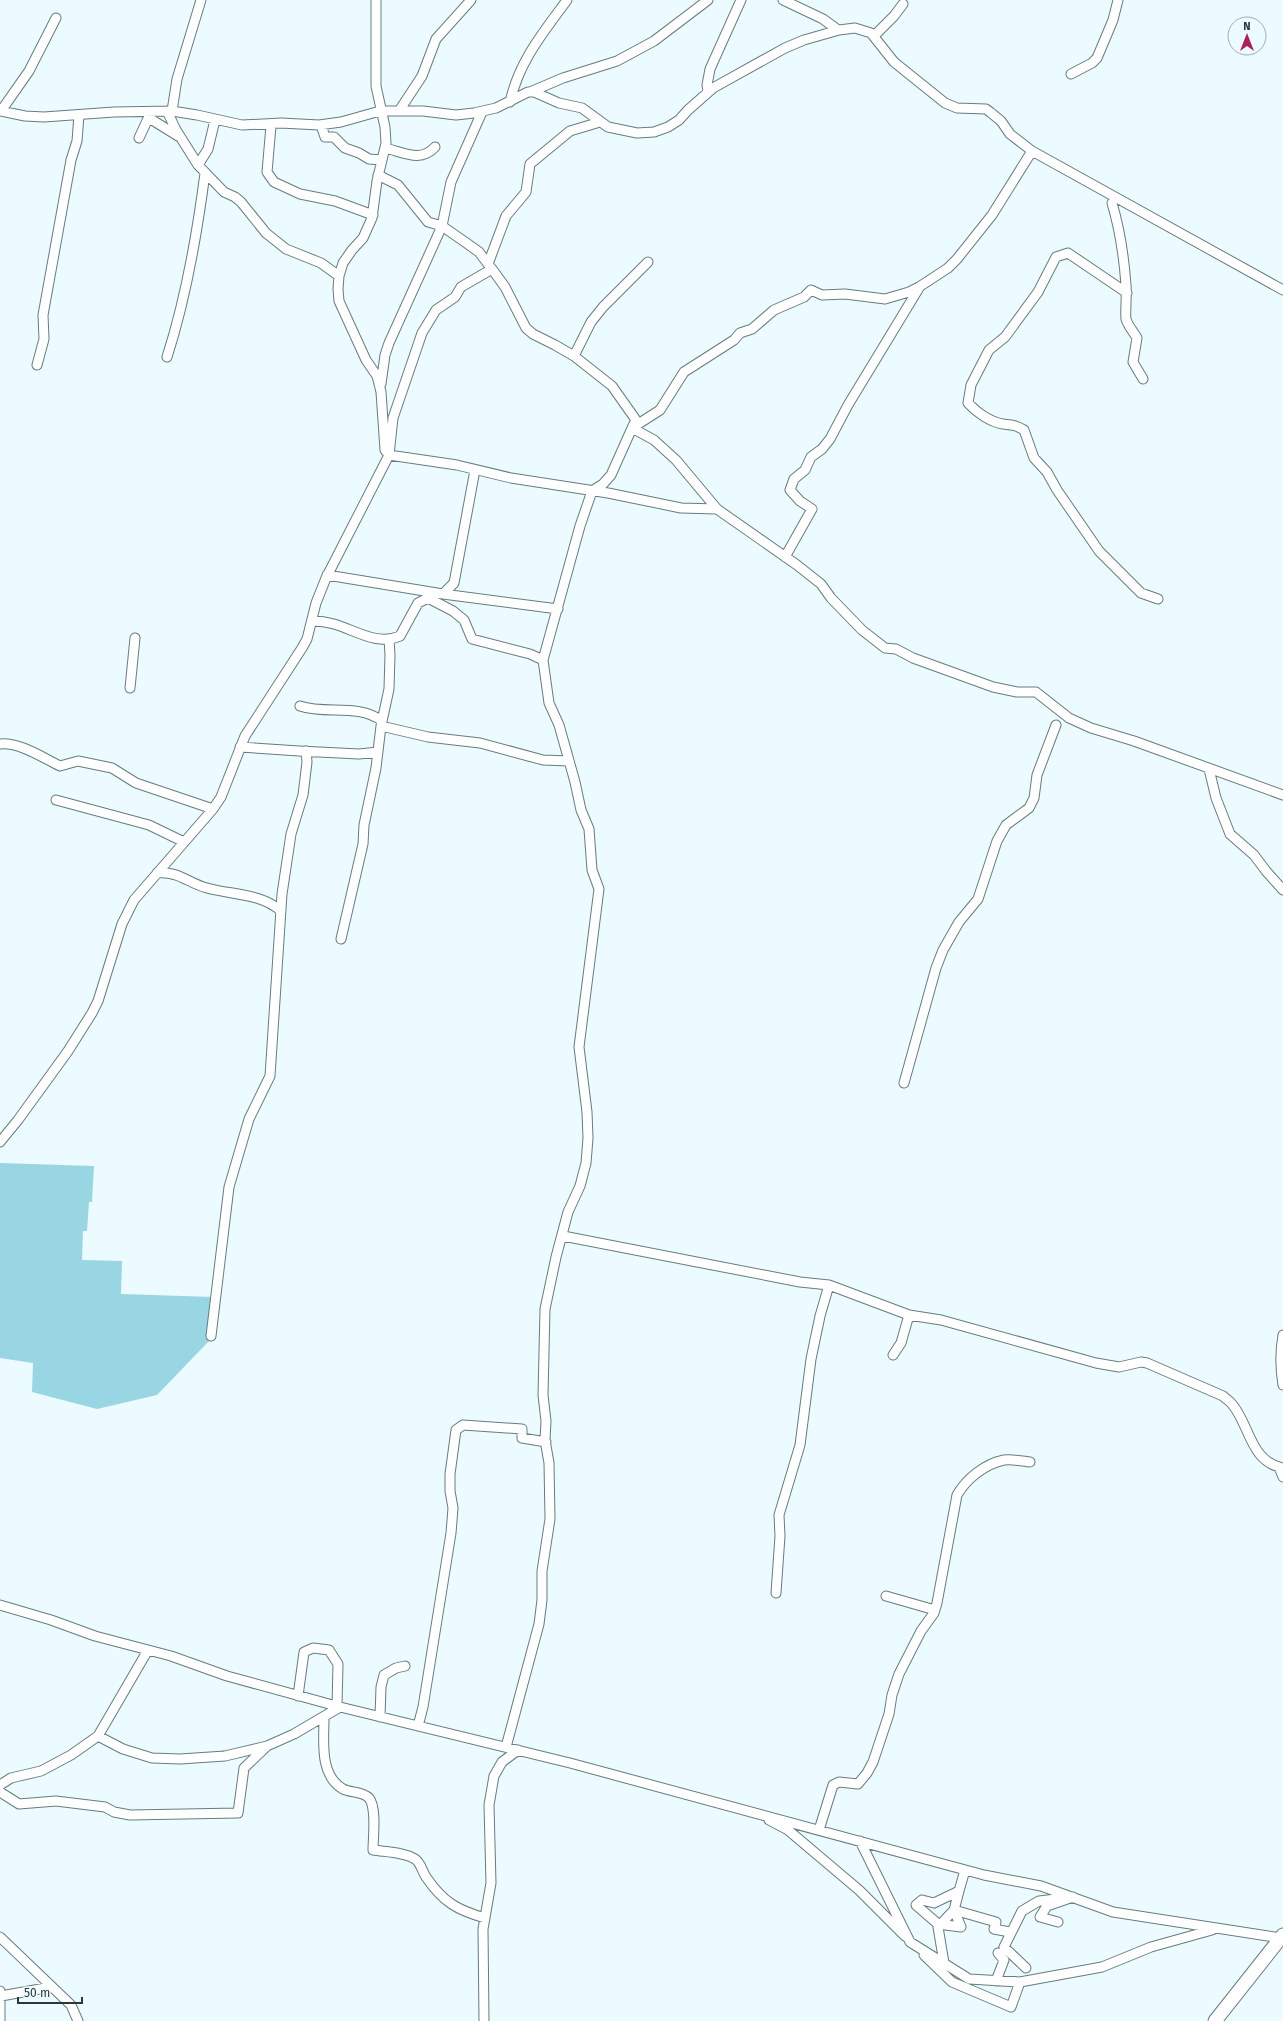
<svg xmlns="http://www.w3.org/2000/svg" width="1283" height="2021" font-family="'Fira Sans',sans-serif">
<style>
.green{fill:#98d6e4}
.lines{fill:none;stroke-linecap:round;stroke-linejoin:round}
.street-casing{stroke:#657c82;stroke-width:11}
.secondary-casing{stroke:#657c82;stroke-width:15}
.street{stroke:#fff;stroke-width:9}
.secondary{stroke:#fff;stroke-width:13}
</style>
<rect width="100%" height="100%" fill="#ecfbff"/>
<path class="green" d="M0 1163 94 1166 92 1202H89L87 1231H83L82 1260 122 1261 121 1294 214 1297 210 1340 157 1395 97 1409 32 1392 33 1363 0 1358Z"/>
<g class="lines">
<defs>
<path id="street" d="M376 0V86L385 127 386 143 377 181 372 218 363 238 352 250 343 263 339 276 338 289 339 301 366 360 377 376 381 392 385 450 389 455 457 465 511 478 608 493 681 508 717 509
M783 0 823 19 838 30
M874 36 894 16 903 4
M1071 74 1092 63 1097 58 1113 20 1118 0
M530 92 563 78 617 61 654 41 708 0
M708 92 707 85 710 69 741 0
M510 102C519 61 543 33 567 0
M0 111 25 116 44 117 114 112 172 111 197 115 242 125 281 123 319 125 341 122 380 111H423L456 115 474 113 496 108 528 92H534L559 103 582 108 608 127 637 133 654 132 668 127 679 120 688 110 713 88 785 48 804 40 839 30 855 28 871 33 894 62 945 103 957 108 986 109 990 112 1001 121 1010 134 1032 151 1283 290
M1 111 29 71 56 18
M167 111 176 130 198 165 224 192 235 197 241 202 266 233 286 249 321 263 339 276
M172 111 177 79 201 0
M399 111 422 76 436 39 471 0
M149 118 178 136
M321 125 325 137H334L345 148 359 153 369 159 382 160
M271 126 267 172 274 182 300 194 335 201 373 215
M139 138 151 112
M385 148C403 152 421 163 435 147
M198 165 208 149 215 120
M378 175 398 185 428 222 442 226 465 242 479 252 491 268
M1112 203C1120 230 1124 257 1126 285 1127 293 1125 314 1126 319 1128 326 1133 331 1137 338L1133 362 1143 379
M488 264 506 216 526 192 530 164 570 131 600 122
M1127 293 1068 253 1056 257 1038 292 1005 337 989 350 971 385 968 403C976 412 990 422 1003 424 1012 425 1016 425 1024 430L1034 458 1047 472 1057 490 1099 551 1141 593 1158 599
M574 356 591 322 603 307 648 262
M167 357C186 298 197 235 205 173
M37 365 44 339 43 315 71 160 77 141 79 115
M381 384 385 355 389 343 442 226 451 182 482 112
M785 557 812 509 800 501 790 490 794 479 805 470 811 457 822 449 830 439 848 405 919 288
M327 575 443 594 454 583 475 470
M443 594 558 609
M312 621C319 621 327 622 334 624 355 630 377 646 400 636L418 603 428 598 453 611 464 620 472 639 530 654 543 660 580 526 592 491 603 484 611 475 632 428 660 410 684 372 734 340 740 333 752 329 774 310 804 297 811 290 822 295 845 294 885 299 909 292 919 287 948 268 957 259 992 215 1032 151
M130 688 135 638
M300 706C326 715 358 703 382 721
M381 726 428 737 480 743 543 760 568 761
M0 744C20 742 43 758 60 766L78 761 112 768 136 783 213 809
M240 747 299 751 359 754 378 752
M1209 769 1216 798 1230 834 1254 855 1266 871 1283 890
M56 800 149 825 184 842
M157 873C179 871 188 883 207 888 232 895 260 893 281 911
M341 939 363 844 364 825 376 768 381 726 389 689 390 655 389 639
M904 1083 936 968 943 950 959 922 978 899 997 841 1006 825 1029 808 1034 798 1037 775 1056 725
M0 1142 18 1120 68 1051 92 1013 98 1001 122 924 134 900 213 809 221 797 245 736 302 648 307 639 316 603 326 578 389 455 393 418 422 333 436 310 455 297 461 287 492 269 505 287 526 328 533 334 555 345 574 356 612 386 636 420 632 428 654 440 676 460 717 509 797 565 821 584 831 598 862 630 885 648 896 649 913 658 993 687 1017 692H1036L1069 718 1091 728 1134 741 1283 795
M563 1236 800 1282 829 1285 909 1315 901 1343 893 1355
M909 1315 941 1320 1096 1363 1119 1367 1141 1362 1147 1363 1223 1396C1226 1399 1230 1401 1232 1404 1250 1425 1250 1462 1283 1468
M1283 1335C1280 1352 1280 1367 1283 1385
M211 1336 229 1187 249 1119 270 1076 282 894 291 834 303 795 307 762 306 751
M1279 1467 1283 1477
M776 1593 780 1536 779 1515 800 1445 811 1359 820 1316 829 1285
M886 1596 935 1610
M0 1605 51 1620 95 1636 171 1656 227 1676 340 1707 570 1763 984 1875 1041 1886 1113 1912 1281 1938
M298 1696 304 1652 313 1648 329 1650 338 1664 337 1706
M380 1717 381 1687 384 1675 396 1668 405 1666
M324 1718C324 1741 319 1775 343 1789 351 1793 362 1791 369 1798 377 1808 373 1837 373 1850 386 1852 404 1852 415 1859 421 1863 422 1871 426 1877 443 1902 457 1910 485 1918
M418 1726 423 1707 451 1533 453 1508 450 1491V1474L456 1430 463 1425 522 1429V1438L546 1442
M98 1736 123 1749 152 1758 180 1759 225 1756 267 1746 294 1734 340 1707
M506 1747 539 1624 542 1600V1571L550 1519 549 1463 545 1440 546 1421 543 1395 545 1309 556 1257 568 1212 580 1186 586 1163 588 1138 587 1112 579 1047 599 889 592 870 589 829 581 810 575 782 559 725 549 703 543 660
M0 1785 11 1778 41 1771 71 1755 98 1736 148 1650
M0 1792 19 1804 56 1801 105 1807 114 1812 130 1815 238 1813 244 1768 267 1746
M769 1820 788 1830 859 1890 905 1936
M819 1830 833 1785 839 1782 858 1784 867 1773 873 1762 889 1714 892 1695 899 1674 921 1631 934 1613 937 1603 957 1495C967 1478 985 1464 1004 1460 1012 1459 1022 1461 1030 1462
M860 1841 910 1942 969 1979 1020 1982 1102 1967 1151 1947 1212 1930
M959 1891 954 1910 961 1927 938 1924 916 1905 922 1900 934 1903 959 1891 965 1870
M0 1937 71 2005 78 2021
M924 1955 952 1982 1011 2007
M944 1963 938 1927 954 1910 996 1922 994 1929 1010 1932
M1026 1968 1004 1947 1022 1911 1039 1901 1073 1897 1047 1906 1040 1917 1058 1922
M996 1981 1004 1960 998 1953
M0 1991V2021
M1 1996 51 1987
M1011 2007 1020 1982
M484 2021 483 1929 491 1883 489 1805 494 1776 502 1762 518 1750"/>
<path id="secondary" d="M1215 2021 1283 1935"/>
</defs>
<use href="#street" class="street-casing"/>
<use href="#secondary" class="secondary-casing"/>
<use href="#street" class="street"/>
<use href="#secondary" class="secondary"/>
</g>
<g transform="translate(1247 36)"><circle r="19" fill="#ecfbff" stroke="#a0adb0"/>
<path d="M0-3L7 15L0 10L-7 15Z" fill="#ac1f5b"/>
<text y="-6" font-size="11" font-weight="bold" text-anchor="middle" fill="#2d373a">N</text>
</g>
<path d="M18 1997v6h64v-6" fill="none" stroke="#2d373a" stroke-width="2"/>
<text x="24" y="1997" font-size="12" fill="#2d373a" stroke="#ecfbff" stroke-width="3" paint-order="stroke">50 m</text>
</svg>
